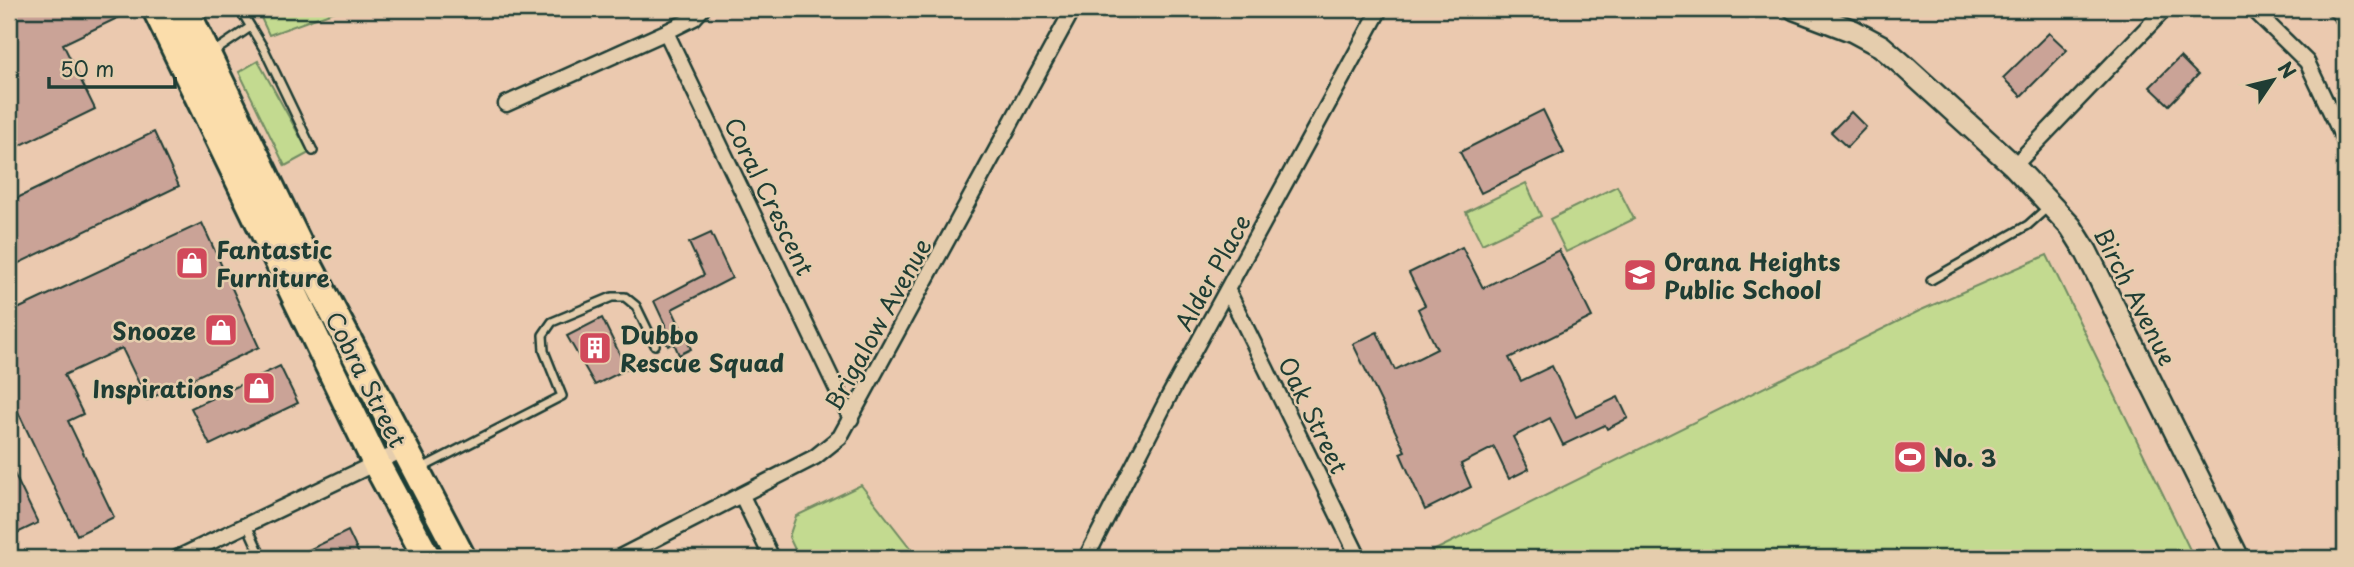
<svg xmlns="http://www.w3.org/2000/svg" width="2354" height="567" font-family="'Playpen Sans',sans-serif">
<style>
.green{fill:#c3da90;stroke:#718c62;stroke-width:2}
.building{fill:#caa397;stroke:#1f3d34;stroke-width:2}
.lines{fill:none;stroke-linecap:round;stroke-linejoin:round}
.lane-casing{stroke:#1f3d34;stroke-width:12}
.street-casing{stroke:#1f3d34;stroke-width:19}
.secondary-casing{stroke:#1f3d34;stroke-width:26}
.highway-casing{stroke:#1f3d34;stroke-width:32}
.lane{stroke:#e5cdad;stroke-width:7}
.street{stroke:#e5cdad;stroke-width:14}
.secondary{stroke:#e5cdad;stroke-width:21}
.highway{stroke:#fbddab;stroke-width:26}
.labels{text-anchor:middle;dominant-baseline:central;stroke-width:5;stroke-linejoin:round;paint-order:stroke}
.street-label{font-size:24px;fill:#1f3d34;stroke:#e5cdad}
.poi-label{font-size:24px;font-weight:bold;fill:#1f3d34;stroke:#e5cdad;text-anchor:start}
</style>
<rect width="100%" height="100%" fill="#ebc9af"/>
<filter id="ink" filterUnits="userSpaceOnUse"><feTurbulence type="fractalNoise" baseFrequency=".0143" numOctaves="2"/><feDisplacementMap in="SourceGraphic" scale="14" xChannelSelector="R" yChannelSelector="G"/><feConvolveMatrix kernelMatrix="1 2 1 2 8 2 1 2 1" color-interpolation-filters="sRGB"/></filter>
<g filter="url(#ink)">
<path class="green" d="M257 9H341L269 35Z
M258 61 309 153 285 166 239 72Z
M1526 183 1541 216 1482 244 1466 212Z
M1617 186 1634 219 1566 252 1550 219Z
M2047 255 2194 558H1419L1919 311Z
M861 485 918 558H799L789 537 796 516Z"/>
<path class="building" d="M9 9H136L63 44 95 109 9 151Z
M2323 9H2345V32Z
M2049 33 2067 50 2021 96 2003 78Z
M2180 57 2198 75 2169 105 2150 87Z
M1543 110 1564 153 1481 193 1460 152Z
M1851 112 1866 127 1847 147 1831 132Z
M154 132 179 186 15 265 9 251V202Z
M202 223 259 347 147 400 122 348 64 375 83 414 68 421 114 517 77 535 9 393V313Z
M711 233 732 278 672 309 691 349 679 355 674 343 668 346 663 334 668 331 654 301 704 275 689 243Z
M1462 247 1483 288 1559 250 1592 317 1509 358 1521 381 1552 366 1576 417 1618 397 1628 418 1607 429 1605 425 1563 445 1550 418 1513 437 1529 469 1509 479 1494 447 1461 464 1471 487 1425 510 1400 453 1405 451 1353 344 1377 332 1395 370 1437 349 1418 309 1425 305 1409 273Z
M602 318 627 369 595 385 567 336Z
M280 366 298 403 210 445 191 408Z
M9 463 38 523 9 537Z
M348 531 359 554 350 558H292Z"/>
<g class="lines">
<defs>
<path id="lane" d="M240 9 264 49 313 151
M212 53 249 28
M1931 280 2028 225 2048 207
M422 468 562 396 544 351 543 335 552 322 612 297H625L636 306 655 345
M247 525 262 558"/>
<path id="street" d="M702 9 694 18 666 32 851 419
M2253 9 2307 62 2345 142
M506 104 666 32
M2014 166 2165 9
M1228 291 1359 558
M742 496 772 558
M177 558 403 450
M618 558 815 457 840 437 1073 9
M1086 558 1169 396 1380 9"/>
<path id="secondary" d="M1795 9 1853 31 1881 46 1903 65 2014 166 2071 227 2086 251 2238 558"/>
<path id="highway" d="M156 9 376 463 427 558
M185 9 308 264 462 558"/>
</defs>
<use href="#lane" class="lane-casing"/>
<use href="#street" class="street-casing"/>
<use href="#secondary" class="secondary-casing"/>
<use href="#highway" class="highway-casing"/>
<use href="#lane" class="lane"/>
<use href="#street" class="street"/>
<use href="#secondary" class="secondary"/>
<use href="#highway" class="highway"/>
</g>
</g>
<defs>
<symbol id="shop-square" viewBox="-11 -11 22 22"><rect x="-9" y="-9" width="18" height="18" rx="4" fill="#d1495b" stroke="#e5cdad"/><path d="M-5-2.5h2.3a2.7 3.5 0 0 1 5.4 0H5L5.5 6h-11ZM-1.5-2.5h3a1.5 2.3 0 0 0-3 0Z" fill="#fff"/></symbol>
<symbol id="school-square" viewBox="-11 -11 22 22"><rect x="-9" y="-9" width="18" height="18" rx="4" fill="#d1495b" stroke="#e5cdad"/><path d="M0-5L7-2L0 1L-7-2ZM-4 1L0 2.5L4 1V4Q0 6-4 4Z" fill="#fff"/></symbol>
<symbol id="building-square" viewBox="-11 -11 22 22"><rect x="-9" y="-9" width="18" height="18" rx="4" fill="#d1495b" stroke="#e5cdad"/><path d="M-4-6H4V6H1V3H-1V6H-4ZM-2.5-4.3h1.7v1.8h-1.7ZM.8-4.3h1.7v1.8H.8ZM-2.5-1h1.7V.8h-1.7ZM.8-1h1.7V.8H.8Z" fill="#fff"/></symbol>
<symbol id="stadium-square" viewBox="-11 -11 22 22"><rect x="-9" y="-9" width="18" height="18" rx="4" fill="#d1495b" stroke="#e5cdad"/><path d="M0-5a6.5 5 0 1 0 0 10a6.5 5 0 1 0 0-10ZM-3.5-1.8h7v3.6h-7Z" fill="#fff"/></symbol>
</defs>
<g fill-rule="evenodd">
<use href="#shop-square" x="173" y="244" width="38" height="38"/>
<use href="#school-square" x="1621" y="256" width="38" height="38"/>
<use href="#shop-square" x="202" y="311" width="38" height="38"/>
<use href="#building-square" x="576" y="329" width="38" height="38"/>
<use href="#shop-square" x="240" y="369" width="38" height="38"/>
<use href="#stadium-square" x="1891" y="438" width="38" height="38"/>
</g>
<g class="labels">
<g class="street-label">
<text transform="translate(770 196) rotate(64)">Coral Crescent</text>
<text transform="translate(1212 272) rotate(-61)">Alder Place</text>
<text transform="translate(2136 296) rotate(63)">Birch Avenue</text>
<text transform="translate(877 324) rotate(-61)">Brigalow Avenue</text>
<text transform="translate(367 379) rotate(63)">Cobra Street</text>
<text transform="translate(1314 415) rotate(64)">Oak Street</text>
</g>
<g class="poi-label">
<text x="216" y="249">Fantastic<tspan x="216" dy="28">Furniture</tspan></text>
<text x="1664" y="261">Orana Heights<tspan x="1664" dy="28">Public School</tspan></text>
<text x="196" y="330" text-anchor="end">Snooze</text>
<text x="620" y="334">Dubbo<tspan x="620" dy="28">Rescue Squad</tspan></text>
<text x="234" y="388" text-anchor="end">Inspirations</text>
<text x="1934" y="457">No. 3</text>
</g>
</g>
<rect width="2354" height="567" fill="none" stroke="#e5cdad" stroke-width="35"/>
<rect x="18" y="18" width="2319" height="532" fill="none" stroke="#1f3d34" stroke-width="2.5" filter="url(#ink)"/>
<g transform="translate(2273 80) rotate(55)" stroke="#e5cdad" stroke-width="5" paint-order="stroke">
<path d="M0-5L12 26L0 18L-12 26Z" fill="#1f3d34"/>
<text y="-10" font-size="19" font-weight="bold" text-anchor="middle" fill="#1f3d34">N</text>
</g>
<path d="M49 77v10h126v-10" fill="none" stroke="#1f3d34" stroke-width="3.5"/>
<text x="60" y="77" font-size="21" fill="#1f3d34" stroke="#e5cdad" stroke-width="5" paint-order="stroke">50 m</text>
</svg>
